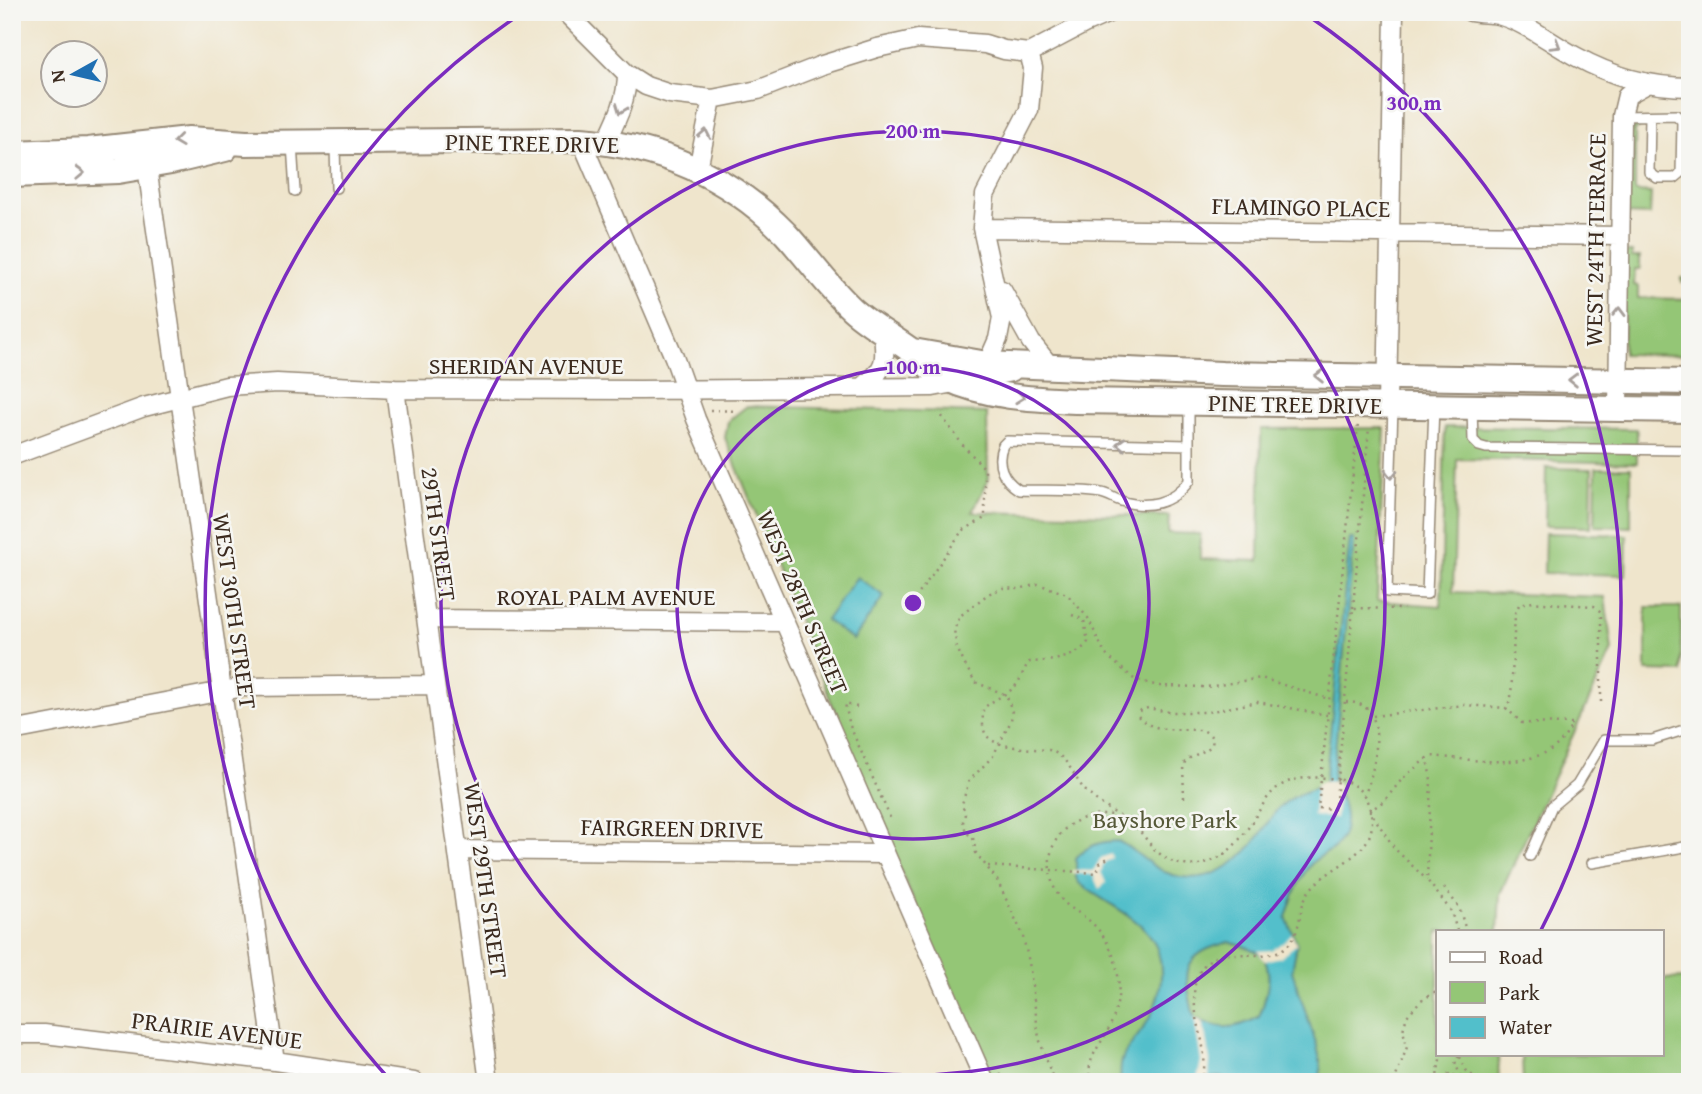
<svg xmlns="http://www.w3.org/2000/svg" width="1702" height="1094" font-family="'Gentium Book Plus',serif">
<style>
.green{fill:#94c676;stroke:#68784a;stroke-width:2}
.water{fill:#52bfcb;stroke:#467474;stroke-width:2;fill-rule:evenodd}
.pier{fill:#efe5cc}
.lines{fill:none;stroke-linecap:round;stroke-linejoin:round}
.service-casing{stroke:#958875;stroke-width:12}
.minor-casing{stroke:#958875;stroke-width:21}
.secondary-casing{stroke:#958875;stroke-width:28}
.path{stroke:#958875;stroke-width:2.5;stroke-dasharray:2 5;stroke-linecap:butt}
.service{stroke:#fff;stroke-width:9}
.minor{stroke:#fff;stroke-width:18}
.secondary{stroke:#fff;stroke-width:24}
.oneway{stroke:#a79f9a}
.ring{fill:none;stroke:#7b2cbf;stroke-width:3.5}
.labels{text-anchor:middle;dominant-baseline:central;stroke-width:5;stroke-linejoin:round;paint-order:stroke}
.street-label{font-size:24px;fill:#3b2a1e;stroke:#f6f6f2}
.park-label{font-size:24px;fill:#565938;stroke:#f6f6f2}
.centre{fill:#7b2cbf;stroke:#f6f6f2;stroke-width:3.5}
.ring-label{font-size:21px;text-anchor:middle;font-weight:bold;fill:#7b2cbf;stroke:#f6f6f2;stroke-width:5;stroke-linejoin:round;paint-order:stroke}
</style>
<rect width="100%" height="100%" fill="#f6f6f2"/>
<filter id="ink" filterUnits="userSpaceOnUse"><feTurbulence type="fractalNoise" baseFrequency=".0143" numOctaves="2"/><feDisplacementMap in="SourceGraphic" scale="14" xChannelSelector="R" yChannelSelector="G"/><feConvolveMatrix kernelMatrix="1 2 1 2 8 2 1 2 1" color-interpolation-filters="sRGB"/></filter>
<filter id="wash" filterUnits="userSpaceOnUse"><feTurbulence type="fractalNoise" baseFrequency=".00686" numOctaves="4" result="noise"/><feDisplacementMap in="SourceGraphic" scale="28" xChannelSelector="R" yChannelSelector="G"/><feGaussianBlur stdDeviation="1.57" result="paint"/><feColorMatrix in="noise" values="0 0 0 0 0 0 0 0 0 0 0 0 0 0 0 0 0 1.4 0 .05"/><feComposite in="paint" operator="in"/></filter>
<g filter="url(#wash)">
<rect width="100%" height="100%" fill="#efe5cc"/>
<path class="green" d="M1643 124 1635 131V192L1651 193 1650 215 1625 214 1630 125Z
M1624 252H1632V257H1640V269H1635L1634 285 1638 286V298L1685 299 1686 282H1682V278H1690V353L1684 355 1623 354Z
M747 406 987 413 988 481 972 512 1169 516 1168 533 1200 534V559L1259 561 1261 429 1385 428 1377 601 1441 606 1445 427 1637 429V463L1457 459 1453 592 1605 597 1612 650 1500 894 1498 931H1438V1054H1498L1499 1082H994L891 850 725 438 728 421Z
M1546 468 1592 469 1591 527 1545 526Z
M1596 468H1631V527L1595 526Z
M1545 533 1627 535 1626 575 1544 573Z
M1646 607H1681V672L1646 671Z
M1690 978V1082H1523L1522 1054H1662V979Z"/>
<path class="water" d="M1350 539H1354L1332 784C1346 800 1351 829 1336 846 1329 853 1319 856 1313 862 1299 877 1292 898 1286 917L1297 944 1292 971 1317 1046 1321 1065 1320 1082H1241L1219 1077 1181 1082H1121C1118 1054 1128 1050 1142 1030 1161 1004 1170 962 1149 934 1133 914 1099 899 1079 883L1076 878V858C1087 845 1102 841 1118 841 1137 851 1152 869 1173 875 1208 886 1240 863 1260 835 1267 825 1272 813 1282 805 1297 793 1309 791 1325 784ZM1229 942C1238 945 1254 948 1260 954 1276 969 1266 999 1259 1017 1235 1030 1219 1031 1194 1017 1184 973 1178 955 1229 942Z
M857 577 884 596 853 640 826 620Z"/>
<path class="pier" d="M1322 781 1336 782 1339 787 1336 818 1313 816 1316 784Z
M1111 854 1112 858 1104 863 1101 872 1106 883 1099 889 1093 875 1072 873V870L1093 871 1101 858Z
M1292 933 1297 944 1281 957 1264 961 1258 951 1271 950 1284 942Z
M1194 1017 1203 1022 1210 1061 1209 1078 1197 1080 1201 1061Z"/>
</g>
<g filter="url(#ink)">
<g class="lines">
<defs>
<path id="service" d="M1622 116 1676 115 1682 121 1681 173 1675 178H1657L1649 172 1650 116
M292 144 295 191
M335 144 336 188
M1393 407 1387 592 1427 594 1434 406
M1472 408 1473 440 1479 446 1486 448 1690 450
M1189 445 1007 441 1003 445C995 463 1003 480 1019 490 1046 491 1075 489 1101 493 1108 494 1114 499 1121 501 1147 509 1172 504 1189 481V404
M1530 856 1552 806 1577 785 1604 740H1652L1690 728
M1592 863 1690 846"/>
<path id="minor" d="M565 12 627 74 646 86 670 94 712 99 758 90 822 65 877 48 918 39 985 44 1004 50 1029 53 1084 24 1111 12
M1471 12C1480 14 1490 13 1498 15 1527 23 1549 42 1575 56 1611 76 1649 87 1690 87
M581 140 674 357 696 419 985 1082
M606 142C617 119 627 100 627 74
M147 167 275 1061
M698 169 712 99
M982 228 1620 236
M1002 290 1031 342 1050 366
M987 364 998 339 1002 318 982 228 985 195 1029 110 1033 68 1029 53
M863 387C886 368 886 362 883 333
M395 389 489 1082
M1387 405 1394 12
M1618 408 1622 116 1627 95 1647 84
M12 456 144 407 227 386 277 383 395 389 640 390 933 387 1012 372
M426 619 785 622
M12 731 244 687 434 685
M458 850 884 854
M12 1034H44L275 1061 414 1082"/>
<path id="secondary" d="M12 153 88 150 189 139 246 143 581 140C661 146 729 176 785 233 808 258 827 286 852 309 871 326 893 337 913 352 924 360 933 373 946 378 986 397 1032 399 1076 401L1690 410
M12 175 118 171 171 162 225 149
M913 351 987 364 1222 374 1690 382"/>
</defs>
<use href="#service" class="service-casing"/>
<use href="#minor" class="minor-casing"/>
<use href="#secondary" class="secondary-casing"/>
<path class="path" d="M710 410 738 411
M1353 608 1369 427
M911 610 909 608 962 531 985 518V469L962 444 941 415
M1072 615 1084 620 1088 642C1075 660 1049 661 1029 662 1022 671 1021 683 1011 690 1002 697 992 700 983 709 983 718 981 730 988 737 997 748 1035 749 1049 750 1069 757 1072 775 1084 789 1098 805 1119 814 1135 827 1145 835 1150 847 1160 854 1188 876 1219 864 1239 840 1250 827 1257 813 1266 800 1282 775 1312 776 1338 779L1353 608 1404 609
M1346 702C1353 702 1361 703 1367 709 1385 725 1373 777 1364 796
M857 707 845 704 850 726 892 822
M1373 716 1464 705 1506 708
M1427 758 1403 778 1385 800 1370 811 1395 849 1427 880
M1184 798 1183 765C1190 754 1203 754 1212 745 1214 736 1208 732 1201 730 1181 729 1151 733 1138 716L1141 710 1148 708 1169 712H1207L1258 702 1327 715
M988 866 1097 873 1100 863 1111 856
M1444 888 1459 907 1466 931
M1457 931 1451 911 1427 880 1431 780 1427 758 1430 756C1476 759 1550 777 1572 724L1522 723 1506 708 1511 699 1515 613 1519 605 1527 602 1594 606 1601 612V707
M1460 1057 1466 1070 1474 1077 1475 1082
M1000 1074 1006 1082
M1054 1082 1039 1038 1029 962 1022 933 997 880 976 853 973 838 966 832 963 821 965 814 962 804 969 781 993 756 1011 721 1012 712 1008 699 1004 694 975 682 965 665 957 648 954 630 960 616 988 594 1003 588 1019 589 1038 584 1067 594 1088 618 1105 654 1134 679 1158 686 1207 687 1261 678 1329 699
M1090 1082C1086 1058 1099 1048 1109 1028 1117 1012 1120 994 1118 976 1116 957 1107 938 1093 924 1085 916 1076 912 1067 905 1048 889 1044 857 1058 837 1072 817 1094 814 1115 815
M1201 1082C1215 1045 1179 1000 1202 968 1220 941 1257 964 1281 950 1305 937 1295 909 1310 890 1332 862 1385 854 1369 806 1364 791 1353 782 1338 779L1335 809 1318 808 1358 424
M1394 1082 1407 1047 1403 1030 1407 1016 1421 1000 1438 991
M1436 1082 1441 1054
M1448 1082 1449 1073 1457 1078 1460 1076 1455 1061 1460 1054"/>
<use href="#service" class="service"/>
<use href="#minor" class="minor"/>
<use href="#secondary" class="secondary"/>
</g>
<defs><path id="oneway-chevron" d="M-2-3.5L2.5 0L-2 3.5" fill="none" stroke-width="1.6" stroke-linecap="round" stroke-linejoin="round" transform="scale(1.75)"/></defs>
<g class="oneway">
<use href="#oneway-chevron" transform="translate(1556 45) rotate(31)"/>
<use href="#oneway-chevron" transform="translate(621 109) rotate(111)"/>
<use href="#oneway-chevron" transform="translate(705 134) rotate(-79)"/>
<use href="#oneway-chevron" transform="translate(178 141) rotate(173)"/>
<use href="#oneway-chevron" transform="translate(80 173) rotate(-2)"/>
<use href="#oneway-chevron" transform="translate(1619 312) rotate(-89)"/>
<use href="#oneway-chevron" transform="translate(1319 376) rotate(-179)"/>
<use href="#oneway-chevron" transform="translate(1573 380) rotate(-179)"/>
<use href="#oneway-chevron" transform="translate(1020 397) rotate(6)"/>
<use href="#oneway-chevron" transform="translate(1121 444) rotate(-179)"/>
<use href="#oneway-chevron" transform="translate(1391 474) rotate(92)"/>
</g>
</g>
<g class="ring">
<circle cx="913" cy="603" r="236"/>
<circle cx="913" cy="603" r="472"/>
<path d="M391 1081A708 708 0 0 1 522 13M1304 13A708 708 0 0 1 1541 930"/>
</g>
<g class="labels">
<g class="street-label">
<text transform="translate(532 143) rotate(1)">PINE TREE DRIVE</text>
<text transform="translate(1301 207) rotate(1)">FLAMINGO PLACE</text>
<text transform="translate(1595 240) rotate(-89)">WEST 24TH TERRACE</text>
<text x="526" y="365">SHERIDAN AVENUE</text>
<text transform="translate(1295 404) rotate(1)">PINE TREE DRIVE</text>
<text transform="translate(439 534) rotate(82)">29TH STREET</text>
<text x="606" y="596">ROYAL PALM AVENUE</text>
<text transform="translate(803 602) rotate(67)">WEST 28TH STREET</text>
<text transform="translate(235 611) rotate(82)">WEST 30TH STREET</text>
<text transform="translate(672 828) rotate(1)">FAIRGREEN DRIVE</text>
<text transform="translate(486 880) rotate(82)">WEST 29TH STREET</text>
<text transform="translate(217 1030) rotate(7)">PRAIRIE AVENUE</text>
</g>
<g class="park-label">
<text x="1165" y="819">Bayshore Park</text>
</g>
</g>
<circle cx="913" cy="603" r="10" class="centre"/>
<g class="ring-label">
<text x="1414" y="110">300 m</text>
<text x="913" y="138">200 m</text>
<text x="913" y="374">100 m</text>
</g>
<rect width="1702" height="1094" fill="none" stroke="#f6f6f2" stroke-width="42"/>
<rect x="1436" y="930" width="228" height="126" fill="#f6f6f2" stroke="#aba49d" stroke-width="2"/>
<rect x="1450" y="952" width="35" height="10" fill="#ffffff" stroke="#aba49d" stroke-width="2"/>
<text x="1499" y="964" font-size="21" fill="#3b2a1e">Road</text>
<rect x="1450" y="982" width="35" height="21" fill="#94c676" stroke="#aba49d" stroke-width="2"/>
<text x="1499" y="1000" font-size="21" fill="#3b2a1e">Park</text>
<rect x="1450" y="1017" width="35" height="21" fill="#52bfcb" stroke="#aba49d" stroke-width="2"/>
<text x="1499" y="1034" font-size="21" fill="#3b2a1e">Water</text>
<g transform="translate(74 74) rotate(262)"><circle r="33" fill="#f6f6f2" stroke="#aba49d" stroke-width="2"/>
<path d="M0-5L12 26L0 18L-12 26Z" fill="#1f6fb2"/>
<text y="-10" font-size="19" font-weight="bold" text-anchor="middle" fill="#3b2a1e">N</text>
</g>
</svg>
